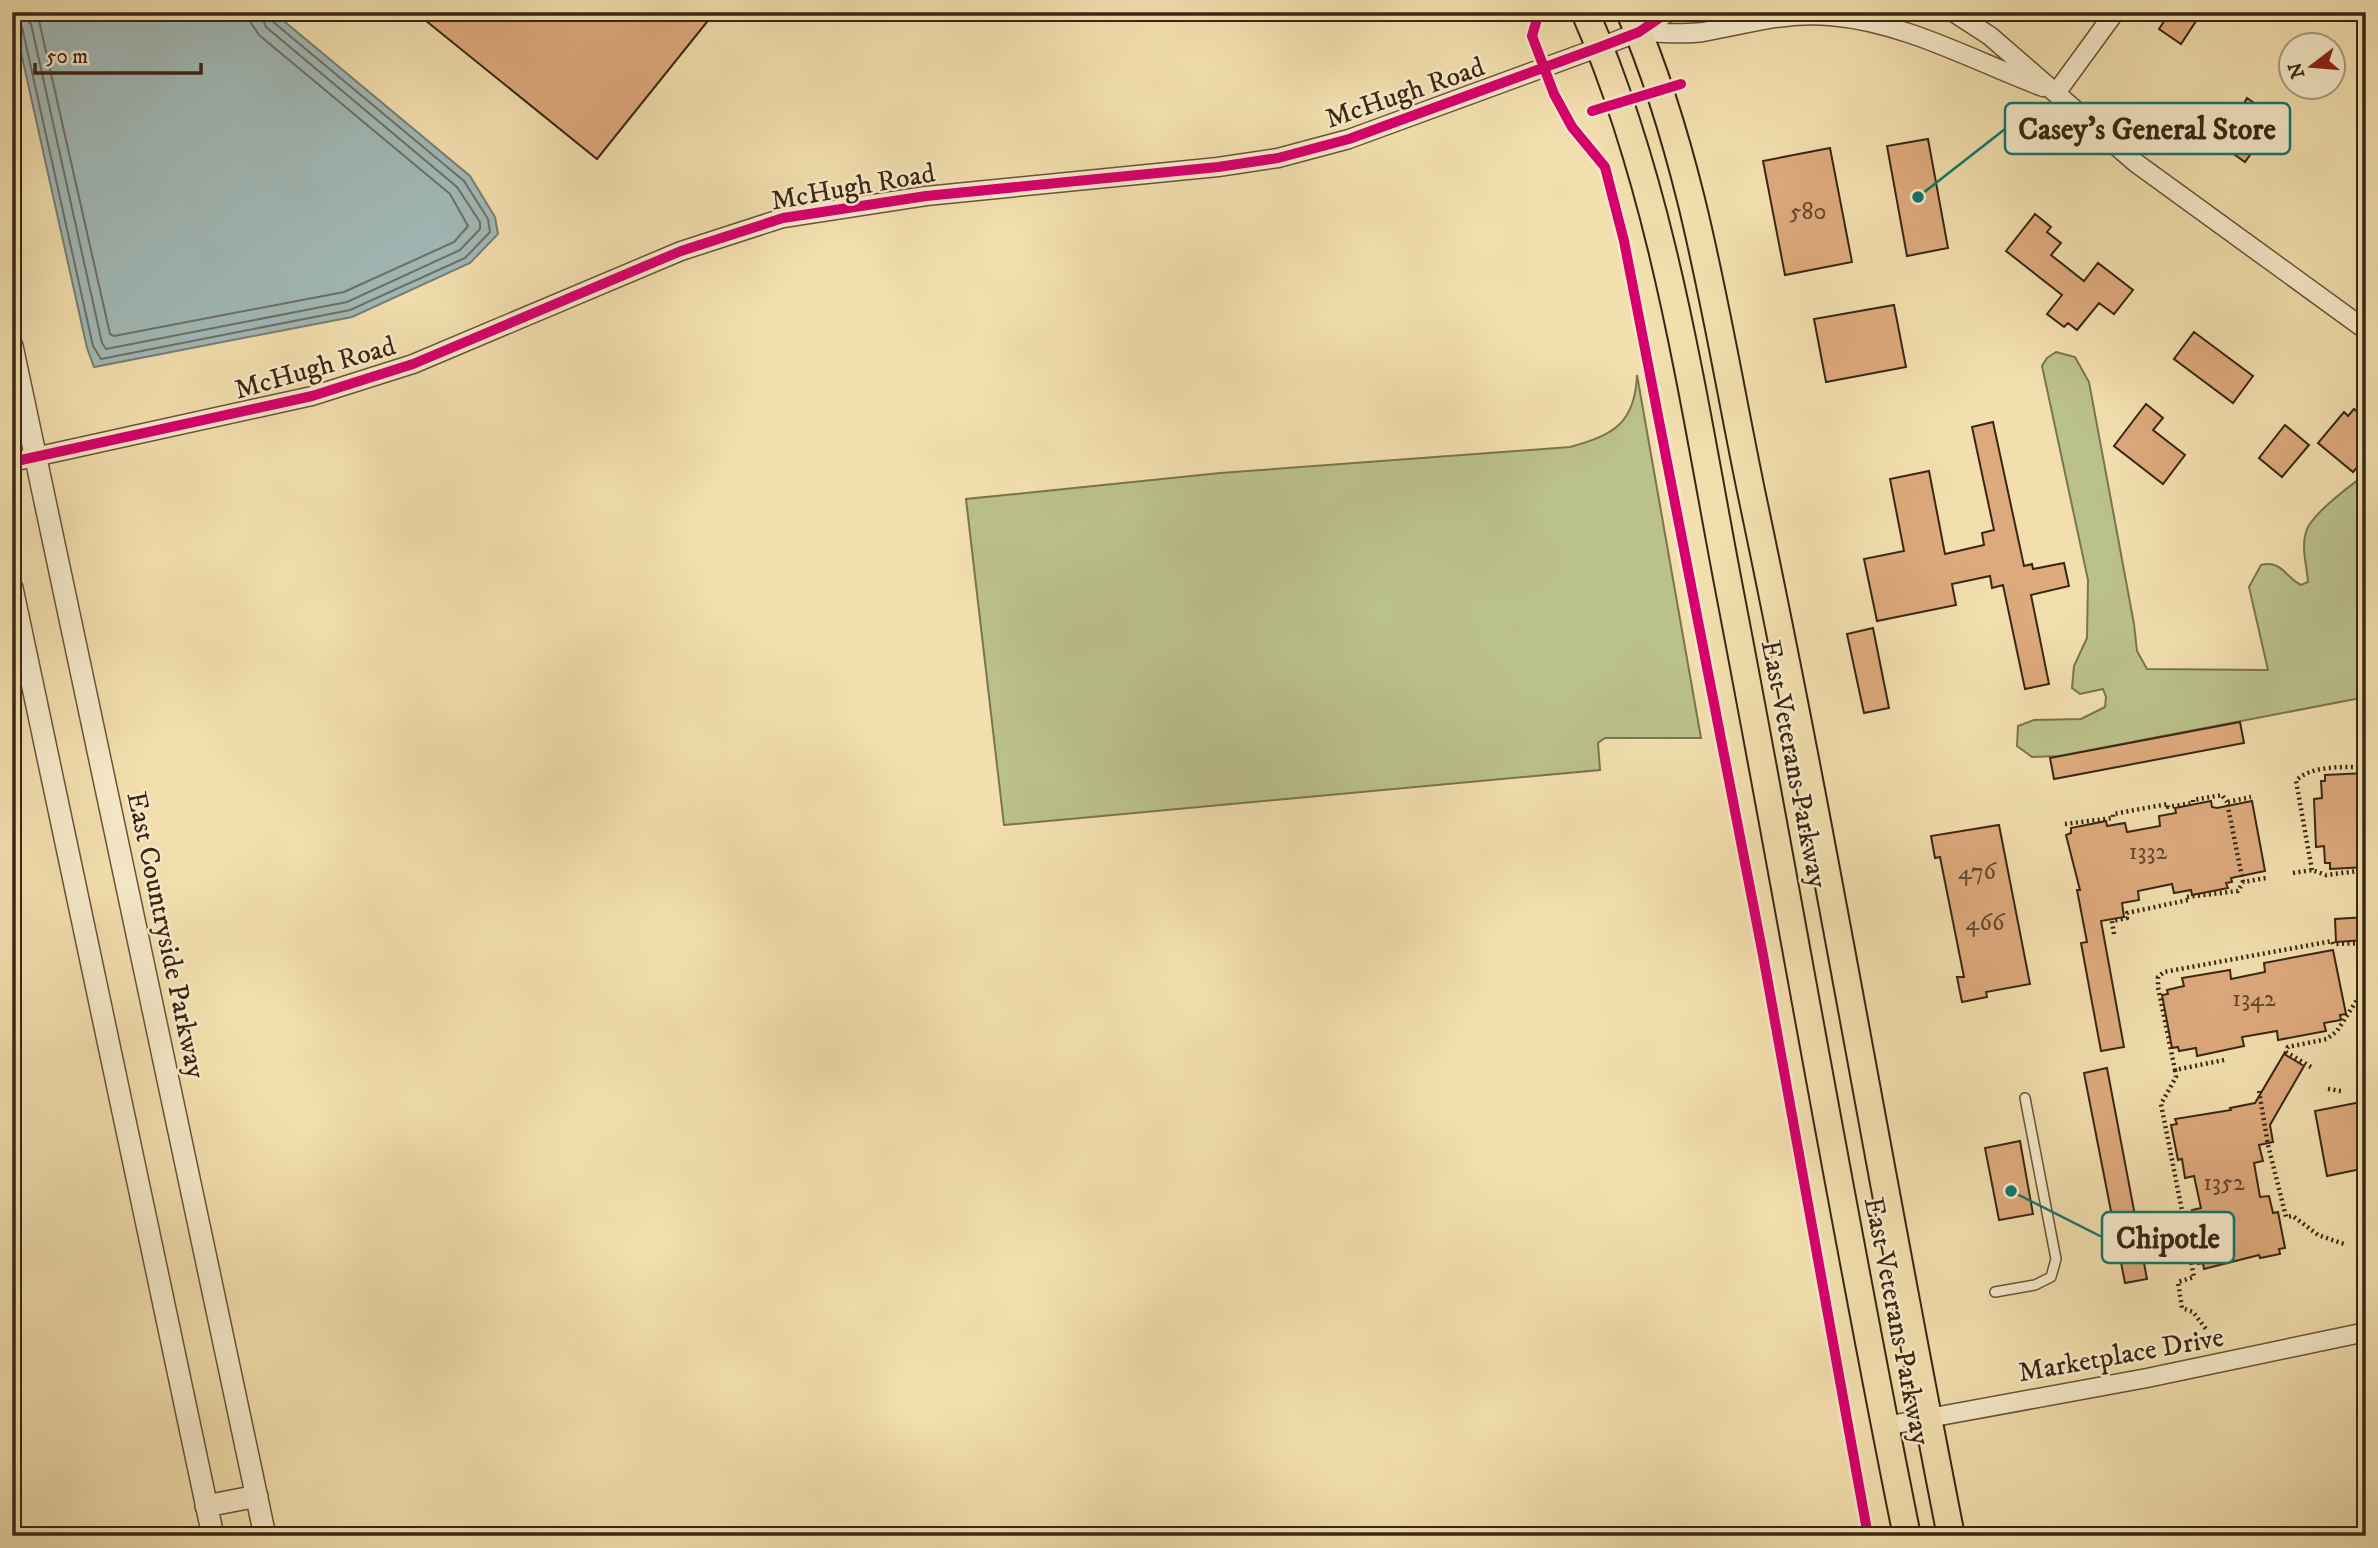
<svg xmlns="http://www.w3.org/2000/svg" width="2378" height="1548" font-family="'IM FELL DW Pica',serif">
<style>
.green{fill:#bbc18a;stroke:#7a744f;stroke-width:2}
.water{fill:#a1b9b7;stroke:#787e76;stroke-width:2}
.lines{fill:none;stroke-linecap:round;stroke-linejoin:round}
.shore{stroke:#6e7066;stroke-width:2}
.building{fill:#deaa7d;stroke:#3a2614;stroke-width:2}
.service-casing{stroke:#68543a;stroke-width:12}
.minor-casing{stroke:#68543a;stroke-width:21}
.tertiary-casing{stroke:#68543a;stroke-width:24}
.primary-casing{stroke:#3a2614;stroke-width:30}
.path{stroke:#3a2614;stroke-width:4.5;stroke-dasharray:2 3.5;stroke-linecap:butt}
.service{stroke:#f7eaca;stroke-width:9}
.minor{stroke:#f7eaca;stroke-width:18}
.tertiary{stroke:#f7eaca;stroke-width:21}
.primary{stroke:#f3dfae;stroke-width:26}
.cycleway-casing{stroke:#f7eaca;stroke-width:15}
.cycleway{stroke:#d6006c;stroke-width:10}
.labels{text-anchor:middle;dominant-baseline:central;stroke-width:5;stroke-linejoin:round;paint-order:stroke}
.number-label{font-size:24px;fill:#63472e}
.street-label{font-size:28px;fill:#3a2614;stroke:#f7eaca}
.leader{fill:none;stroke:#0f766e;stroke-width:2.5}
.callout-dot{fill:#0f766e;stroke:#f7eaca;stroke-width:2.5}
.callout{fill:#f7eaca;stroke:#0f766e;stroke-width:2.5}
.callout-label{font-size:30px;text-anchor:middle;font-weight:bold;fill:#3a2614}
</style>
<rect width="100%" height="100%" fill="#f3dfae"/>
<filter id="stains"><feTurbulence type="fractalNoise" baseFrequency=".00286" numOctaves="4"/><feColorMatrix values="0 0 0 0 .2 0 0 0 0 .09 0 0 0 0 .02 0 0 0 .5 -.17"/></filter>
<radialGradient id="worn" r=".72"><stop offset=".6" stop-color="#630" stop-opacity="0"/><stop offset="1" stop-color="#630" stop-opacity=".3"/></radialGradient>
<path class="green" d="M2056 352 2075 357 2089 382 2134 624 2137 651 2147 669 2268 670 2249 587 2261 565C2282 560 2285 577 2301 585L2308 582C2307 566 2301 548 2306 532 2310 515 2351 485 2366 474V697L2059 756 2032 757 2017 746 2018 726 2034 720 2081 719 2105 707 2106 697 2103 689 2080 694 2072 688 2074 666 2087 638 2088 580 2042 366 2047 358Z
M1637 375 1701 738H1605L1598 743 1600 770 1004 825 966 499 1220 473 1570 447C1614 435 1635 423 1637 375Z"/>
<path class="water" d="M12 12H273L470 176 495 217 498 234 470 263 352 317 94 367 87 348Z"/>
<g class="lines">
<path class="shore" d="M20 12 31 24 102 343 106 349 347 302 460 250 480 229V222L457 187 266 27 260 12
M37 12 110 334 114 336 344 292 454 242 468 226 450 194 259 35 251 23 249 12
M12 20 22 27 93 346 101 359 350 310 465 258 490 232 488 219 464 181 272 21 269 12"/>
</g>
<path class="building" d="M415 12H715L597 159Z
M2170 12H2202L2181 44 2159 29Z
M2247 98 2273 116 2268 123 2271 125 2245 162 2214 140 2240 103 2243 105Z
M1928 139 1948 248 1907 256 1887 146Z
M1830 148 1852 262 1785 275 1763 161Z
M2035 214 2051 227 2047 232 2061 243 2051 255 2084 281 2098 263 2133 290 2114 314 2099 303 2077 330 2068 323 2064 327 2047 314 2062 295 2006 251Z
M1894 305 1906 367 1826 382 1814 319Z
M2194 332 2253 376 2233 403 2174 359Z
M2146 404 2163 418 2153 430 2185 455 2163 484 2114 446Z
M2354 409 2366 419V457L2353 472 2318 443 2344 412 2348 416Z
M1993 422 2024 566 2032 564 2033 569 2064 563 2069 586 2031 595 2049 684 2025 689 2003 585 1992 588 1990 576 1952 584 1956 605 1877 621 1864 559 1904 551 1890 479 1929 471 1945 554 1984 545 1982 533 1994 530 1972 427Z
M2285 425 2309 445 2282 477 2259 458Z
M1873 628 1889 708 1864 713 1847 634Z
M2240 722 2244 743 2054 779 2050 758Z
M2366 773V867L2330 869V863H2325L2324 846 2316 847 2314 799 2322 798 2321 781H2325V775Z
M2211 801 2212 807 2217 808 2252 801 2265 871 2231 878 2232 882 2226 883 2228 888 2192 895 2191 890 2174 893 2172 884 2138 891 2139 900 2122 903 2124 917 2101 921 2124 1047 2101 1051 2081 943 2087 942 2077 890H2080L2066 835 2071 833V828L2106 821 2107 826 2125 823 2127 832 2160 826 2159 816 2176 813 2175 808Z
M1999 825 2030 984 1986 992 1987 997 1962 1002 1957 977H1964L1940 857 1935 858 1931 836Z
M2366 917V940L2336 942 2335 919Z
M2333 950 2346 1014 2340 1015 2341 1020 2324 1023 2326 1031 2278 1040 2277 1031 2242 1037 2244 1046 2197 1056 2196 1048 2179 1051 2178 1047 2172 1048 2162 995 2168 994 2167 990 2184 986 2182 978 2230 970 2231 979 2265 972 2264 963Z
M2284 1054 2304 1066 2270 1125 2273 1142 2259 1145 2263 1161 2254 1163 2260 1197 2269 1196 2273 1213 2278 1212 2285 1248 2279 1249 2280 1254 2260 1258 2259 1255 2204 1269 2203 1263 2198 1264 2191 1229 2195 1228 2192 1210 2201 1208 2194 1176 2185 1178 2182 1159 2178 1160 2171 1125 2177 1124 2175 1119 2231 1110 2230 1108 2255 1103Z
M2107 1068 2147 1279 2125 1283 2084 1073Z
M2366 1101V1168L2327 1176 2315 1111Z
M2020 1141 2033 1214 1999 1220 1985 1148Z"/>
<g class="lines">
<defs>
<path id="service" d="M1995 1292 2035 1285 2051 1277 2056 1259 2025 1098"/>
<path id="minor" d="M1953 12 1990 36 2136 163 2366 330
M1639 32C1659 32 1683 35 1703 32 1746 24 1786 12 1830 16 1905 22 1974 61 2043 87
M2056 93 2115 12
M12 462 312 396 413 364 681 251 783 218 926 196 1218 167 1278 158 1349 139 1600 47 1639 32 1668 12
M1885 1426 2147 1378 2366 1332"/>
<path id="tertiary" d="M12 346 265 1536
M12 588 213 1536
M206 1506 257 1496"/>
<path id="primary" d="M1585 12C1664 194 1692 394 1729 588 1790 904 1843 1221 1907 1536
M1630 12C1697 169 1719 340 1754 505 1826 847 1883 1193 1951 1536"/>
</defs>
<use href="#service" class="service-casing"/>
<use href="#minor" class="minor-casing"/>
<use href="#tertiary" class="tertiary-casing"/>
<use href="#primary" class="primary-casing"/>
<path class="path" d="M2362 767V747
M2065 824 2113 818V814L2168 804V807L2193 803V800L2222 795 2227 802
M2312 870 2296 781C2310 765 2345 767 2366 767
M2293 873 2312 870 2326 875 2366 870
M2243 882 2227 802 2251 797
M2114 934 2112 921 2127 918V913L2188 900 2187 897 2238 891 2243 882 2266 878
M2224 1060 2175 1070 2158 987V977L2164 972 2332 941 2333 944 2366 943
M2311 1067 2286 1052 2288 1047 2327 1039 2337 1031 2366 986
M2175 1070 2176 1077 2161 1104 2185 1226 2182 1234 2183 1244 2188 1246 2194 1277 2178 1282 2182 1308 2193 1312 2206 1329
M2328 1089 2341 1091
M2259 1091 2268 1145 2286 1217 2293 1216 2318 1235 2344 1244"/>
<use href="#service" class="service"/>
<use href="#minor" class="minor"/>
<use href="#tertiary" class="tertiary"/>
<use href="#primary" class="primary"/>
<defs>
<path id="cycleway" d="M1539 12 1532 36 1554 94 1572 127 1605 167 1624 241 1763 955 1868 1536
M1592 111 1681 84
M12 462 312 396 413 364 681 251 783 218 926 196 1218 167 1278 158 1349 139 1600 47 1639 32 1668 12"/>
</defs>
<use href="#cycleway" class="cycleway-casing"/>
<use href="#cycleway" class="cycleway"/>
</g>
<g class="labels">
<g class="number-label">
<text x="1808" y="212">580</text>
<text x="2148" y="852">1332</text>
<text x="1977" y="872">476</text>
<text x="1985" y="923">466</text>
<text x="2254" y="999">1342</text>
<text x="2224" y="1183">1352</text>
</g>
<g class="street-label">
<text transform="translate(1405 93) rotate(-19)">McHugh Road</text>
<text transform="translate(853 187) rotate(-10)">McHugh Road</text>
<text transform="translate(315 368) rotate(-16)">McHugh Road</text>
<text transform="translate(1794 764) rotate(79)">East Veterans Parkway</text>
<text transform="translate(166 935) rotate(78)">East Countryside Parkway</text>
<text transform="translate(1897 1321) rotate(79)">East Veterans Parkway</text>
<text transform="translate(2121 1355) rotate(-10)">Marketplace Drive</text>
</g>
</g>
<path class="leader" d="M1918 197L2005 129M2011 1191L2102 1237"/>
<g class="callout-dot">
<circle cx="1918" cy="197" r="7"/>
<circle cx="2011" cy="1191" r="7"/>
</g>
<g class="callout">
<rect x="2005" y="103" width="285" height="51" rx="7"/>
<rect x="2102" y="1212" width="132" height="51" rx="7"/>
</g>
<g class="callout-label">
<text x="2147" y="139">Casey's General Store</text>
<text x="2168" y="1248">Chipotle</text>
</g>
<rect width="2378" height="1548" fill="none" stroke="#f3dfae" stroke-width="42"/>
<rect x="14" y="14" width="2350" height="1520" fill="none" stroke="#3a2614" stroke-width="3.5"/>
<rect x="21" y="21" width="2336" height="1506" fill="none" stroke="#3a2614" stroke-width="2"/>
<g transform="translate(2312 66) rotate(254)"><circle r="33" fill="#f7eaca" stroke="#ab9c81" stroke-width="2"/>
<path d="M0-5L12 26L0 18L-12 26Z" fill="#8f2418"/>
<text y="-10" font-size="19" font-weight="bold" text-anchor="middle" fill="#3a2614">N</text>
</g>
<path d="M35 63v10h166v-10" fill="none" stroke="#3a2614" stroke-width="3.5"/>
<text x="46" y="63" font-size="21" fill="#3a2614" stroke="#f7eaca" stroke-width="5" paint-order="stroke">50 m</text>
<rect width="100%" height="100%" filter="url(#stains)"/>
<rect width="100%" height="100%" fill="url(#worn)"/>
</svg>
